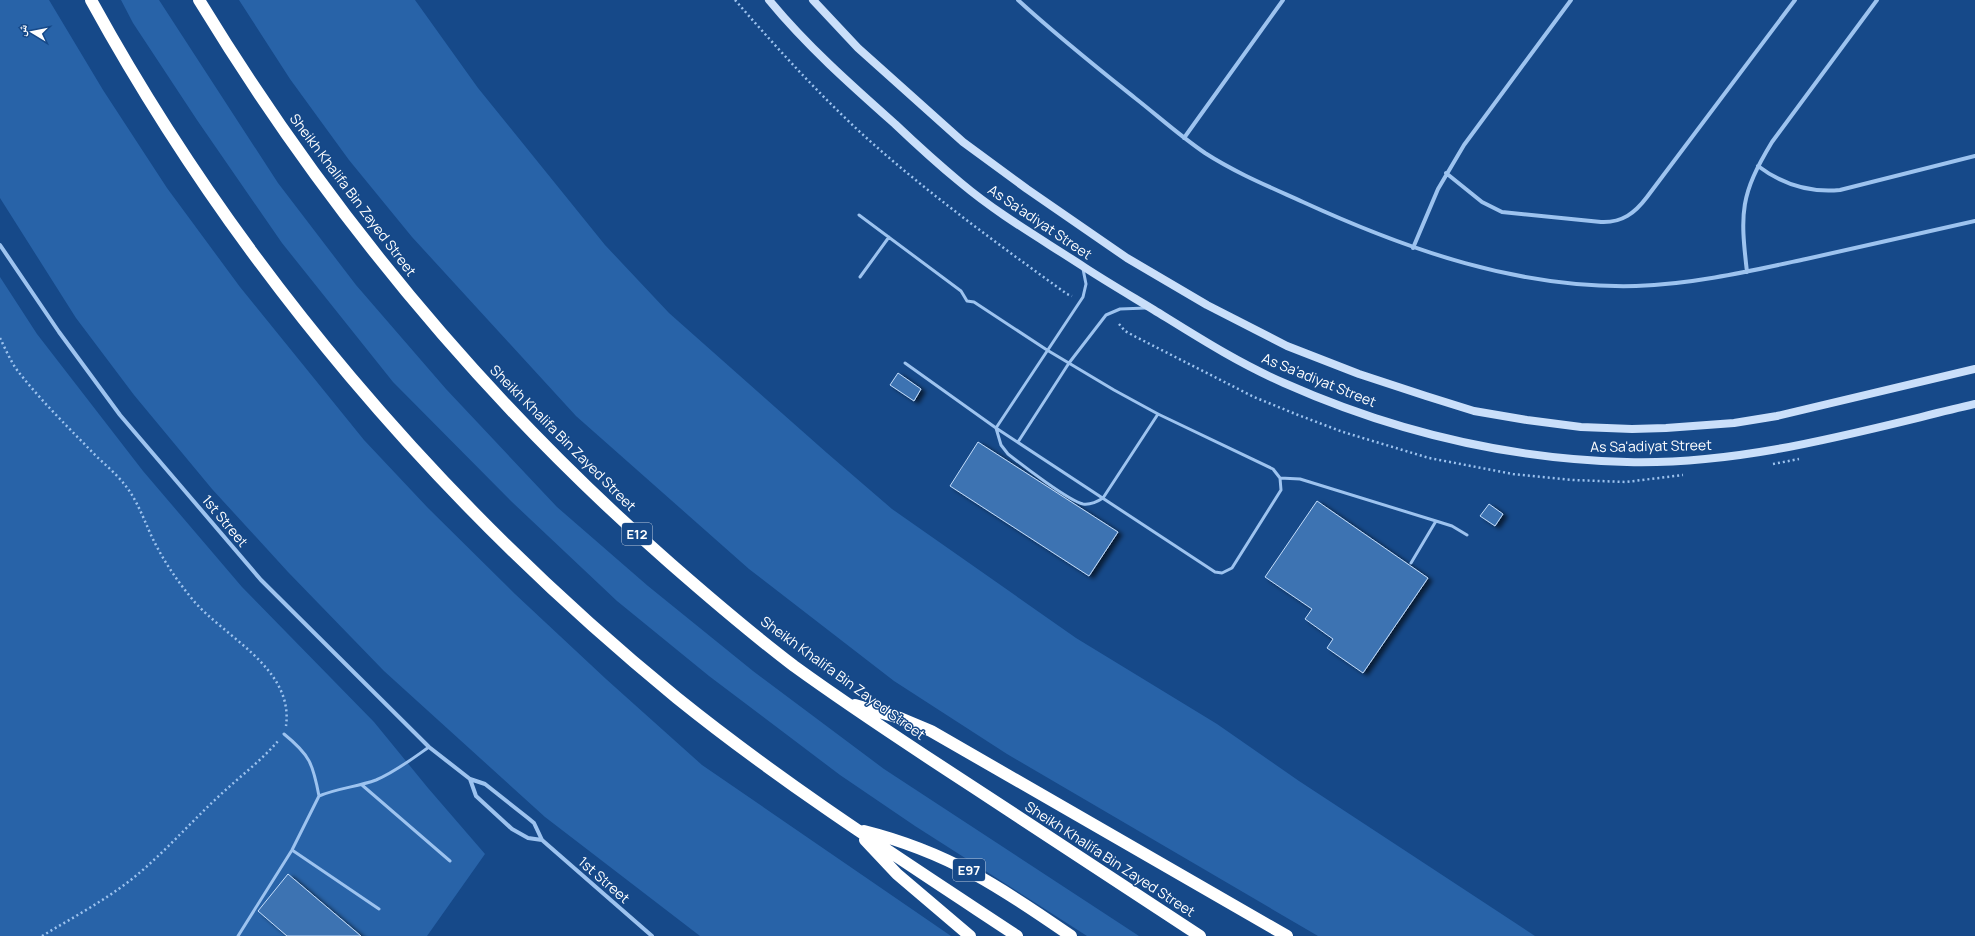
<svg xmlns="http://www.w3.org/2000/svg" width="1975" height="936" viewBox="0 0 1975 936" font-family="Manrope,'Noto Naskh Arabic',sans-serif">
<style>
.green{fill:#2863a8}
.building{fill:#3e73b2;stroke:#c3ddfb;filter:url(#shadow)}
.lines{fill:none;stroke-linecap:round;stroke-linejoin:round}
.path{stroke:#9dc3ef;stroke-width:2.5;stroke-dasharray:2 3;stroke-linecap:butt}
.lane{stroke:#9dc3ef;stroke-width:3}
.street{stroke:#9dc3ef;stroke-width:4}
.secondary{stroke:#cadffa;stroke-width:8}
.highway{stroke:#fff;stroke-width:12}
.labels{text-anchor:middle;stroke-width:3;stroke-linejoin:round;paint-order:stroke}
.shield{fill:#164989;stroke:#b9c8dc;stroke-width:1}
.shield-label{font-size:13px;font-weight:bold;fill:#fff}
.street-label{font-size:14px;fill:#fff;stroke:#164989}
</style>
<defs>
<filter id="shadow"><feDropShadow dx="4.5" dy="2.5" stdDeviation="2" flood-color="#0009"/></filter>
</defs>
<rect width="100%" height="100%" fill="#164989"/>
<path class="green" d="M 0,0 L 49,0 L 103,90 L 167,188 L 240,287 L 364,440 L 428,508 L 515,594 L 606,679 L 702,765 L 951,936 L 700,936 L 545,817 L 384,671 L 288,572 L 212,489 L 134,395 L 76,318 L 0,198 Z
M 121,0 L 159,0 L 278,183 L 356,285 L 446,389 L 557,507 L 648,586 L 753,671 L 884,769 L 1139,936 L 1087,936 L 915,826 L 840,775 L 709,676 L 617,601 L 512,502 L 393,382 L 282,243 L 197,120 L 133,23 Z
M 239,0 L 415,0 L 478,88 L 605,245 L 669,313 L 827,453 L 892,509 L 1076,638 L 1217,724 L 1299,781 L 1535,936 L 1318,936 L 1007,754 L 894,681 L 749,569 L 576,416 L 412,237 L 349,160 L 290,79 Z
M 0,277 L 37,334 L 143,471 L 242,587 L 374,722 L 428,788 L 485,854 L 427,936 L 0,936 Z"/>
<path class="building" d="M 898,373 L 921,389 L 914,401 L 890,385 Z
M 978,442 L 1118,532 L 1089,576 L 950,486 Z
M 1317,501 L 1428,578 L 1363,673 L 1327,648 L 1333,639 L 1305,619 L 1312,609 L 1265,577 Z
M 1489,504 L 1503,514 L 1495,526 L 1480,516 Z
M 288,874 L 361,936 L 287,936 L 258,911 Z"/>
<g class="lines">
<path class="path" d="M 735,0 C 783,55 832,109 887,156 C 944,205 1006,250 1067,294 L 1072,296
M 1119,324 L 1125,331 L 1136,337 L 1254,397 L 1298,415 L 1343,432 L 1429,458 L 1513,474 L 1573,480 L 1626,482 L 1683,475
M 0,338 C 6,350 12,365 21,375 C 44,404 71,430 97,457 C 107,466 117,475 125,485 C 140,504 146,527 157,547 C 167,566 179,583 193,600 C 224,637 294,668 286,726
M 1773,464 L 1799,459
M 42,936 C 72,918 104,901 132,879 C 163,854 189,824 218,797 C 238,778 261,761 278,741"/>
<path class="lane" d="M 859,215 L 961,291 L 967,301 L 974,302 L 1047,350 L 1114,390 L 1158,414 L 1273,469 L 1280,478 L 1281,490 L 1232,568 L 1222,573 L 1215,572 L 996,428 L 905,363
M 1083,269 L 1086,284 L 1083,297 L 996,428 L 1001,445 L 1008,454 C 1022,465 1069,501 1083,504 C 1091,505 1097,502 1103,498 L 1158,414
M 860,277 L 889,237
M 1018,442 L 1069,363 L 1106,315 L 1120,309 L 1146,308
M 1280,478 L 1300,479 L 1436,521 L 1452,526 L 1467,535
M 1411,563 L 1436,521
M 284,734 C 310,755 313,764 319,796
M 362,785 L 450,861
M 292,850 L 379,909
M 238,936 L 292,850 L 319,796 C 338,788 357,787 376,780 C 395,772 412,759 429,747"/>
<path class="street" d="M 1018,0 C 1056,35 1095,66 1135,98 C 1158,116 1180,136 1205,153 C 1236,173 1270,187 1303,202 C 1408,250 1519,289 1636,286 C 1694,284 1750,271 1806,259 C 1862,246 1919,234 1975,221
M 1184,138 L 1283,0
M 1758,166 C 1783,185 1809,193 1840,190 L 1975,156
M 1446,173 L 1482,202 L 1502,212 L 1601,222 C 1622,223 1635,213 1647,197 L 1795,0
M 0,245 L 59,332 L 120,415 L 261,580 L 429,747 L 470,779 L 485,784 L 528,818 L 534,823 L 542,840 L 652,936
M 1413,248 L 1438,189 L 1464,145 L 1571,0
M 1747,272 C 1740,212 1740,195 1772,142 L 1877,0
M 470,779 L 476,796 L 512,829 L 528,838 L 542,840"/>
<path class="secondary" d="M 769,0 C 806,45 851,85 895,124 C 916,144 938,164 961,183 C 999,215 1043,240 1084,267 C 1107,282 1131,296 1154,310 C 1196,336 1238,363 1284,383 C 1392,431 1509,459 1627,462 C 1746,465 1860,431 1975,404
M 813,0 L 858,48 L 963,142 L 1027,189 L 1127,258 L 1207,305 L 1287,346 L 1359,374 L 1426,396 L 1474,411 L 1527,420 L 1581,427 L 1632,429 L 1666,428 L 1734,423 L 1777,416 L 1975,369"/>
<path class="highway" d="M 91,0 C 238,268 441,505 677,698 C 785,785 902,860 1017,936
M 199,0 C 327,210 486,402 671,564 C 711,599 752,634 794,666 C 852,708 913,748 973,787 C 1048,837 1124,886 1200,936
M 855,705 L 900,718 L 931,731 L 1287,936
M 864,831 C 948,852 1002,888 1071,936
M 865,840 L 897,874 L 970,936"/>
</g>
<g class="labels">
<g class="shield">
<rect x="622" y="523" width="30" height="22" rx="3"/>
<rect x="953" y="859" width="32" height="22" rx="3"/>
</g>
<g class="shield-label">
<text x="637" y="539">E12</text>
<text x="969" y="875">E97</text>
</g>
<g class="street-label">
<text transform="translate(353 195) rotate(53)" y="5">Sheikh Khalifa Bin Zayed Street</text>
<text transform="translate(1040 222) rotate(34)" y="5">As Sa'adiyat Street</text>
<text transform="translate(1319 380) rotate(22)" y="5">As Sa'adiyat Street</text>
<text transform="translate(563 438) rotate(45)" y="5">Sheikh Khalifa Bin Zayed Street</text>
<text transform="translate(1651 446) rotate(-1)" y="5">As Sa'adiyat Street</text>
<text transform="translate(225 521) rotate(50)" y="5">1st Street</text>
<text transform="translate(843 678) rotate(36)" y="5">Sheikh Khalifa Bin Zayed Street</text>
<text transform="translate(1110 859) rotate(33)" y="5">Sheikh Khalifa Bin Zayed Street</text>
<text transform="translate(604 880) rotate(41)" y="5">1st Street</text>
</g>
</g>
<g transform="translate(32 32) rotate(280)" stroke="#164989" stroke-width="3" paint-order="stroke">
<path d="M0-3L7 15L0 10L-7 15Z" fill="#ffffff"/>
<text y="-6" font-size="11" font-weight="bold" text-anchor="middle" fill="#ffffff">ش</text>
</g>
</svg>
